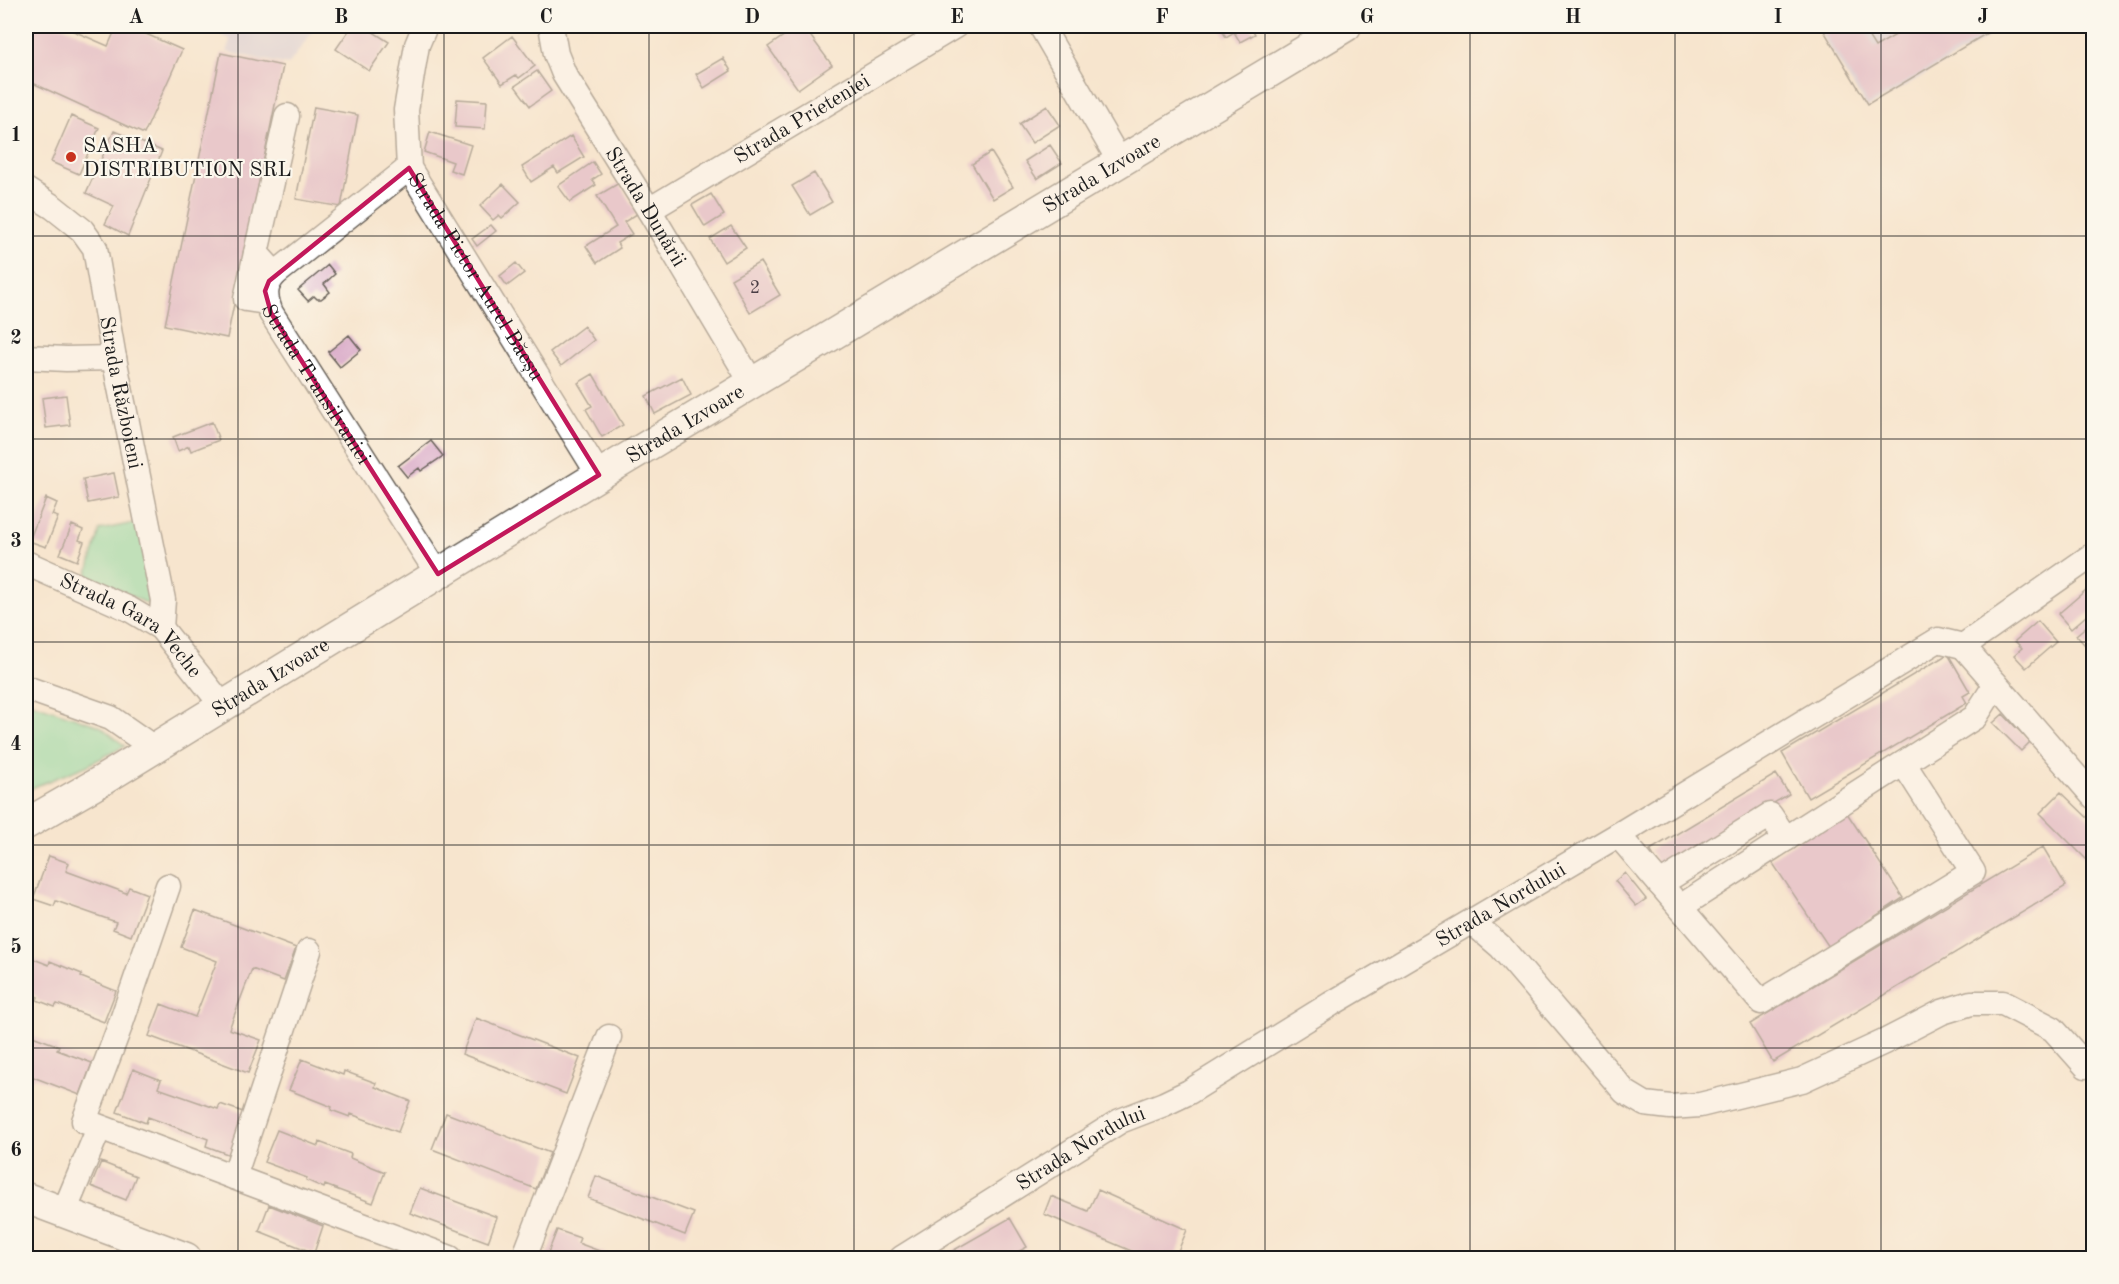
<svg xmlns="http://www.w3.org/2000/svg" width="2119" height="1284" viewBox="0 0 2119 1284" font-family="'Old Standard TT',serif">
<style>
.industrial{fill:#c6c0d9}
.green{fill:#7fd9a0;stroke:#4e7a5e;stroke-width:1.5}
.building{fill:#d7a4c6}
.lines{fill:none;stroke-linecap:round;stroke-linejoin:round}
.minor-casing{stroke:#69625a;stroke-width:27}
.major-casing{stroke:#69625a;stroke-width:33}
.minor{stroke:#fff;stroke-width:24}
.major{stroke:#fff;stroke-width:30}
.marked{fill:none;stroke:#c2185b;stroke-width:4.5;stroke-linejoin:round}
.grid{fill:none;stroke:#1c1c1c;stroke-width:1.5;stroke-opacity:0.55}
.poi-dot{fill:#c8321e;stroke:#fbf7ec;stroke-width:2}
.labels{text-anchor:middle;stroke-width:4.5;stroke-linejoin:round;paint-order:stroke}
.number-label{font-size:18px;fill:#4b3e46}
.street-label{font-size:21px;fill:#1c1c1c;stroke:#fbf7ec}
.poi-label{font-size:21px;fill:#1c1c1c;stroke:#fbf7ec;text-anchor:start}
.neatline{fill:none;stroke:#1c1c1c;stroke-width:2}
.grid-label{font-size:20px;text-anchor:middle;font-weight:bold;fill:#1c1c1c}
</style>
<rect width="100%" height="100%" fill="#fbf7ec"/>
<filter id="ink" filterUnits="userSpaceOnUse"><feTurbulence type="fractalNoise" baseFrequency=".0167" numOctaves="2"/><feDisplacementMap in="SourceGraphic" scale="12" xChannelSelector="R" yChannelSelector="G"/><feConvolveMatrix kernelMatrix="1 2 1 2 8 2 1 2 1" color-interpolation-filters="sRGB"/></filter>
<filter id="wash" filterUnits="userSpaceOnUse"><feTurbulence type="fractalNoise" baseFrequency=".008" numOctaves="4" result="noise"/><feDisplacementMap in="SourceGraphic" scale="24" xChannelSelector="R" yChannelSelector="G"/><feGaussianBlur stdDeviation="1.35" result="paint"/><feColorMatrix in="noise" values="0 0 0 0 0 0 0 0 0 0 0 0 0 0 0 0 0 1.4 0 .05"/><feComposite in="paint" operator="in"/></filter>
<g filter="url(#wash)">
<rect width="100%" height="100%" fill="#f7e5ce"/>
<path class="industrial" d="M 207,26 L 317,26 L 288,65 L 227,52 L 230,39 L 206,29 Z
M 1816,26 L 2008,26 L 1867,108 Z"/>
<path class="green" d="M 139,522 L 153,600 L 148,604 L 87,575 L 100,530 Z
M 26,701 L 100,726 L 125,746 L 86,766 L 34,787 L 26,793 Z"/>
<g id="blocks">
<path class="building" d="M 26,26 L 62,26 L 108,46 L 117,26 L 128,26 L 182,50 L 144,134 L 26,80 Z
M 352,26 L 364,26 L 389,42 L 369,71 L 336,49 Z
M 798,26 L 803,26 L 832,65 L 798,89 L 768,47 Z
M 1219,26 L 1250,26 L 1255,34 L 1240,42 L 1234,32 L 1226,37 Z
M 1821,26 L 1862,26 L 1875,47 L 1911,26 L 1999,26 L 1868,104 Z
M 512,36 L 535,66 L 519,78 L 516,75 L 502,84 L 483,58 Z
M 221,53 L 283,66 L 227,338 L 165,325 Z
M 723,58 L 731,71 L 704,88 L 696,74 Z
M 537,71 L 551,91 L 530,106 L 515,86 Z
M 457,99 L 487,101 L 485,129 L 455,127 Z
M 1047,106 L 1060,125 L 1032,143 L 1019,124 Z
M 314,107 L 358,115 L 341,207 L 296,199 Z
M 71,116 L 99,128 L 79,174 L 51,162 Z
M 114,131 L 162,151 L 128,236 L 105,224 L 114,206 L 86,193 Z
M 430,132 L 471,145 L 462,174 L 450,170 L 453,162 L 424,152 Z
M 571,136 L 584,157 L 558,173 L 554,167 L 531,182 L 522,167 Z
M 1050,145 L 1062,163 L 1037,179 L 1025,161 Z
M 991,152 L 1013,187 L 993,199 L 972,164 Z
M 593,162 L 601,174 L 592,180 L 596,185 L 570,202 L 558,186 Z
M 814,173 L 832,202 L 810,215 L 792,186 Z
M 619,183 L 637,214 L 624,222 L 632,234 L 617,243 L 620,248 L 597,263 L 586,246 L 616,227 L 597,196 Z
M 503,184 L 520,202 L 502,218 L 499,215 L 493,220 L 480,206 Z
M 711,194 L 724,215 L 705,227 L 692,205 Z
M 491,225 L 496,231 L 477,246 L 472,239 Z
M 731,226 L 746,248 L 724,262 L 710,239 Z
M 760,262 L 780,295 L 750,313 L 731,279 Z
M 516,263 L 524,273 L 507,286 L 500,276 Z
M 328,265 L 335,274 L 324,284 L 330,292 L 321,299 L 317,299 L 314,296 L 308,301 L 298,290 Z
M 584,326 L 594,340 L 561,366 L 550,352 Z
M 349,335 L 361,350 L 340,367 L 328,352 Z
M 593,374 L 623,425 L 602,437 L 586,409 L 592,406 L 578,383 Z
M 682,377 L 691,395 L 655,414 L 646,396 Z
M 66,395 L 70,425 L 46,428 L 42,398 Z
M 212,422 L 219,440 L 191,451 L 189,446 L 178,451 L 173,437 Z
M 431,441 L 443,456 L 421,471 L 419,468 L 407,477 L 398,466 Z
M 114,473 L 119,497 L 88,503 L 83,479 Z
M 46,498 L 57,503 L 52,515 L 58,517 L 46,547 L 29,541 Z
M 72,525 L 83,530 L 79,540 L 84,542 L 77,561 L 60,554 Z
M 2086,590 L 2094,598 L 2094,609 L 2071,629 L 2058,614 Z
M 2094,620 L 2094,655 L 2076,635 Z
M 2038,621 L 2056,642 L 2026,668 L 2014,655 L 2022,648 L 2015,641 Z
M 1948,654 L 1970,692 L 1963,696 L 1967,703 L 1808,798 L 1782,753 Z
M 2003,714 L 2030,742 L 2021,751 L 1993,723 Z
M 1776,774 L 1789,794 L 1662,870 L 1650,850 Z
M 2061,792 L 2094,824 L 2094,867 L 2040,813 Z
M 1845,810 L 1903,898 L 1829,947 L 1770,859 Z
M 2043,847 L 2066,886 L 1773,1062 L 1750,1024 Z
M 49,856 L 69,863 L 66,871 L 126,893 L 129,887 L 147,894 L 131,936 L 113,929 L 116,922 L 56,901 L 54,906 L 33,899 Z
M 1625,873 L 1646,899 L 1636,906 L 1615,881 Z
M 195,910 L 296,948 L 284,981 L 252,969 L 229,1029 L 261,1040 L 248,1073 L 149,1036 L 161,1004 L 195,1017 L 217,961 L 181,947 Z
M 26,956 L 49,965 L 50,961 L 82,974 L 81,977 L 116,991 L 104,1022 L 57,1004 L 55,1007 L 37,1000 L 38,997 L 26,992 Z
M 476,1018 L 580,1058 L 566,1094 L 462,1054 Z
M 27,1034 L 59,1046 L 57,1050 L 92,1063 L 80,1095 L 33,1077 L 32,1080 L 26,1077 Z
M 302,1059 L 343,1075 L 344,1071 L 376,1083 L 375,1087 L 410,1101 L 398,1132 L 351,1114 L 350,1117 L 331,1110 L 332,1107 L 289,1090 Z
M 133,1069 L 161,1080 L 158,1088 L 218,1109 L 220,1104 L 246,1113 L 230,1155 L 206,1146 L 208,1139 L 148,1117 L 146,1123 L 117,1112 Z
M 446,1113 L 550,1153 L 536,1189 L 432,1149 Z
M 277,1130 L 318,1146 L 319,1142 L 351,1154 L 350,1158 L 385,1172 L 373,1203 L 325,1185 L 324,1188 L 306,1180 L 307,1178 L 264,1162 Z
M 101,1162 L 136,1176 L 126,1200 L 91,1186 Z
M 596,1176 L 694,1213 L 685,1235 L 588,1198 Z
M 420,1188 L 497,1217 L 488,1242 L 410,1213 Z
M 1098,1190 L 1187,1230 L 1175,1258 L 1148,1258 L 1044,1214 L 1051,1196 L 1088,1211 Z
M 269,1205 L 323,1226 L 314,1253 L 259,1231 Z
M 1010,1218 L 1027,1247 L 1007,1258 L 940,1258 Z
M 557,1230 L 580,1238 L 578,1243 L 618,1258 L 546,1258 Z"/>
</g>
</g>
<g filter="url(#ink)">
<use href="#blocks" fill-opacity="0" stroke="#69625a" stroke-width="1.5"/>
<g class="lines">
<g class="minor-casing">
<g id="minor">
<path id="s1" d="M 425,26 L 417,45 L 406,110 L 409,168 L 599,475"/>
<path id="s2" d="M 551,26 L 556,54 L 564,74 L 649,210 L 752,383"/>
<path d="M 1041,26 L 1120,162"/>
<path id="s3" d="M 409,168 L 275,274 C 263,287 265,298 271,313 L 438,574"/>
<path id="s4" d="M 26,190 L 53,207 L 82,230 L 95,248 L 114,358 L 163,600 L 161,628"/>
<path id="s5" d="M 649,210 L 955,26"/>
<path d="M 256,253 L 246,299 L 266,302"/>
<path d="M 275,274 L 256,253 L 287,116"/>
<path d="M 26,357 L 66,359 L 114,358"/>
<path id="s6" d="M 26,563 L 129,609 L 161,628 L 222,705"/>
<path d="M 1996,684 L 2094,797"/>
<path d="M 26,688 L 111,718 L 154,748"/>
<path d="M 1618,835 L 1761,1002 L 1973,872 L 1904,764"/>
<path d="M 1660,884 L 1770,815 L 1786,839"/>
<path d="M 168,886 L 120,1026 L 84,1121 L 450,1258"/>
<path d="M 1680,907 L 1975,717 L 1996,684 L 1963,646"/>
<path d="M 1472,922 L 1501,947 L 1625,1092 L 1645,1104 L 1670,1107 L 1700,1105 L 1802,1080 L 1884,1042 L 1942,1012 L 1971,1003 L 2003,1003 L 2053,1029 L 2086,1066"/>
<path d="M 234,1177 L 309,951"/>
<path d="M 64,1212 L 99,1128"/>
<path d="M 524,1258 L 609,1037"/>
<path id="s7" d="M 902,1258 L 1120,1121 L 1164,1104 L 1189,1092 L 1331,1004 L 1618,835 L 1938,640 L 1963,646 L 2094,554"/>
</g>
</g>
<g class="major-casing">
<g id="major">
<path id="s8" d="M 26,824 L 101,781 L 599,475 L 1346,26"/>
<path d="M 26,1198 L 186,1258"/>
</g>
</g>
<use href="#minor" class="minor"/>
<use href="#major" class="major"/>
</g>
</g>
<path d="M0 0H2119V1284H0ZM 409,168 L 599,475 L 438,574 L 271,313 L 265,291 L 269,281 Z" fill="#f7e5ce" fill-opacity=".55" fill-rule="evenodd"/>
<path class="marked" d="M 409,168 L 599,475 L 438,574 L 271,313 L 265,291 L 269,281 Z"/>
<path class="grid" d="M 238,26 L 238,1258M 444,26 L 444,1258M 649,26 L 649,1258M 854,26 L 854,1258M 1060,26 L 1060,1258M 1265,26 L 1265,1258M 1470,26 L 1470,1258M 1675,26 L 1675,1258M 1881,26 L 1881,1258M 26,236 L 2094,236M 26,439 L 2094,439M 26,642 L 2094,642M 26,845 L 2094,845M 26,1048 L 2094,1048"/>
<circle class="poi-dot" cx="71" cy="157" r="6"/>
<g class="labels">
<g class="number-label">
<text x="755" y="293">2</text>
</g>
<g class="street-label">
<text dy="7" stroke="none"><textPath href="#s5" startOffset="178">Strada Prieteniei</textPath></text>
<text dy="7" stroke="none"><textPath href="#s8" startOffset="1257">Strada Izvoare</textPath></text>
<text dy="7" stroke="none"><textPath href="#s2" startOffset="206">Strada Dunării</textPath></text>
<text dy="7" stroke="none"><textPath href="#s1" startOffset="272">Strada Pictor Aurel Băeșu</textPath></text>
<text dy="7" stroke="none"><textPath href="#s3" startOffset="297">Strada Transilvaniei</textPath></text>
<text dy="7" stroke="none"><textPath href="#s4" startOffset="238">Strada Războieni</textPath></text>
<text dy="7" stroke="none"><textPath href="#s8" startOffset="771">Strada Izvoare</textPath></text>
<text dy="7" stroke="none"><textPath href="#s6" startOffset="124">Strada Gara Veche</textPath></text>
<text dy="7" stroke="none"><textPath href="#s8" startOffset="285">Strada Izvoare</textPath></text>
<text dy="7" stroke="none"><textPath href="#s7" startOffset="696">Strada Nordului</textPath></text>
<text dy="7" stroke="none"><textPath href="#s7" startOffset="210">Strada Nordului</textPath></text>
</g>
<g class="poi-label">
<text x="83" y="152">SASHA<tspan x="83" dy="24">DISTRIBUTION SRL</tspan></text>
</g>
</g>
<rect width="2119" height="1284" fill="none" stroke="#fbf7ec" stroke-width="66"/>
<rect x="33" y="33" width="2053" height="1218" class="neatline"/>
<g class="grid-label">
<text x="136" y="23">A</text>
<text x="341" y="23">B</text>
<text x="546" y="23">C</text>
<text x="752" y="23">D</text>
<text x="957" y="23">E</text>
<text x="1162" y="23">F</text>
<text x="1367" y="23">G</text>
<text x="1573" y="23">H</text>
<text x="1778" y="23">I</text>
<text x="1983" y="23">J</text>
<text x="16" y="141">1</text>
<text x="16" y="344">2</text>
<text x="16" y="547">3</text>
<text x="16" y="750">4</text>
<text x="16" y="953">5</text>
<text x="16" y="1156">6</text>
</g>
</svg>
